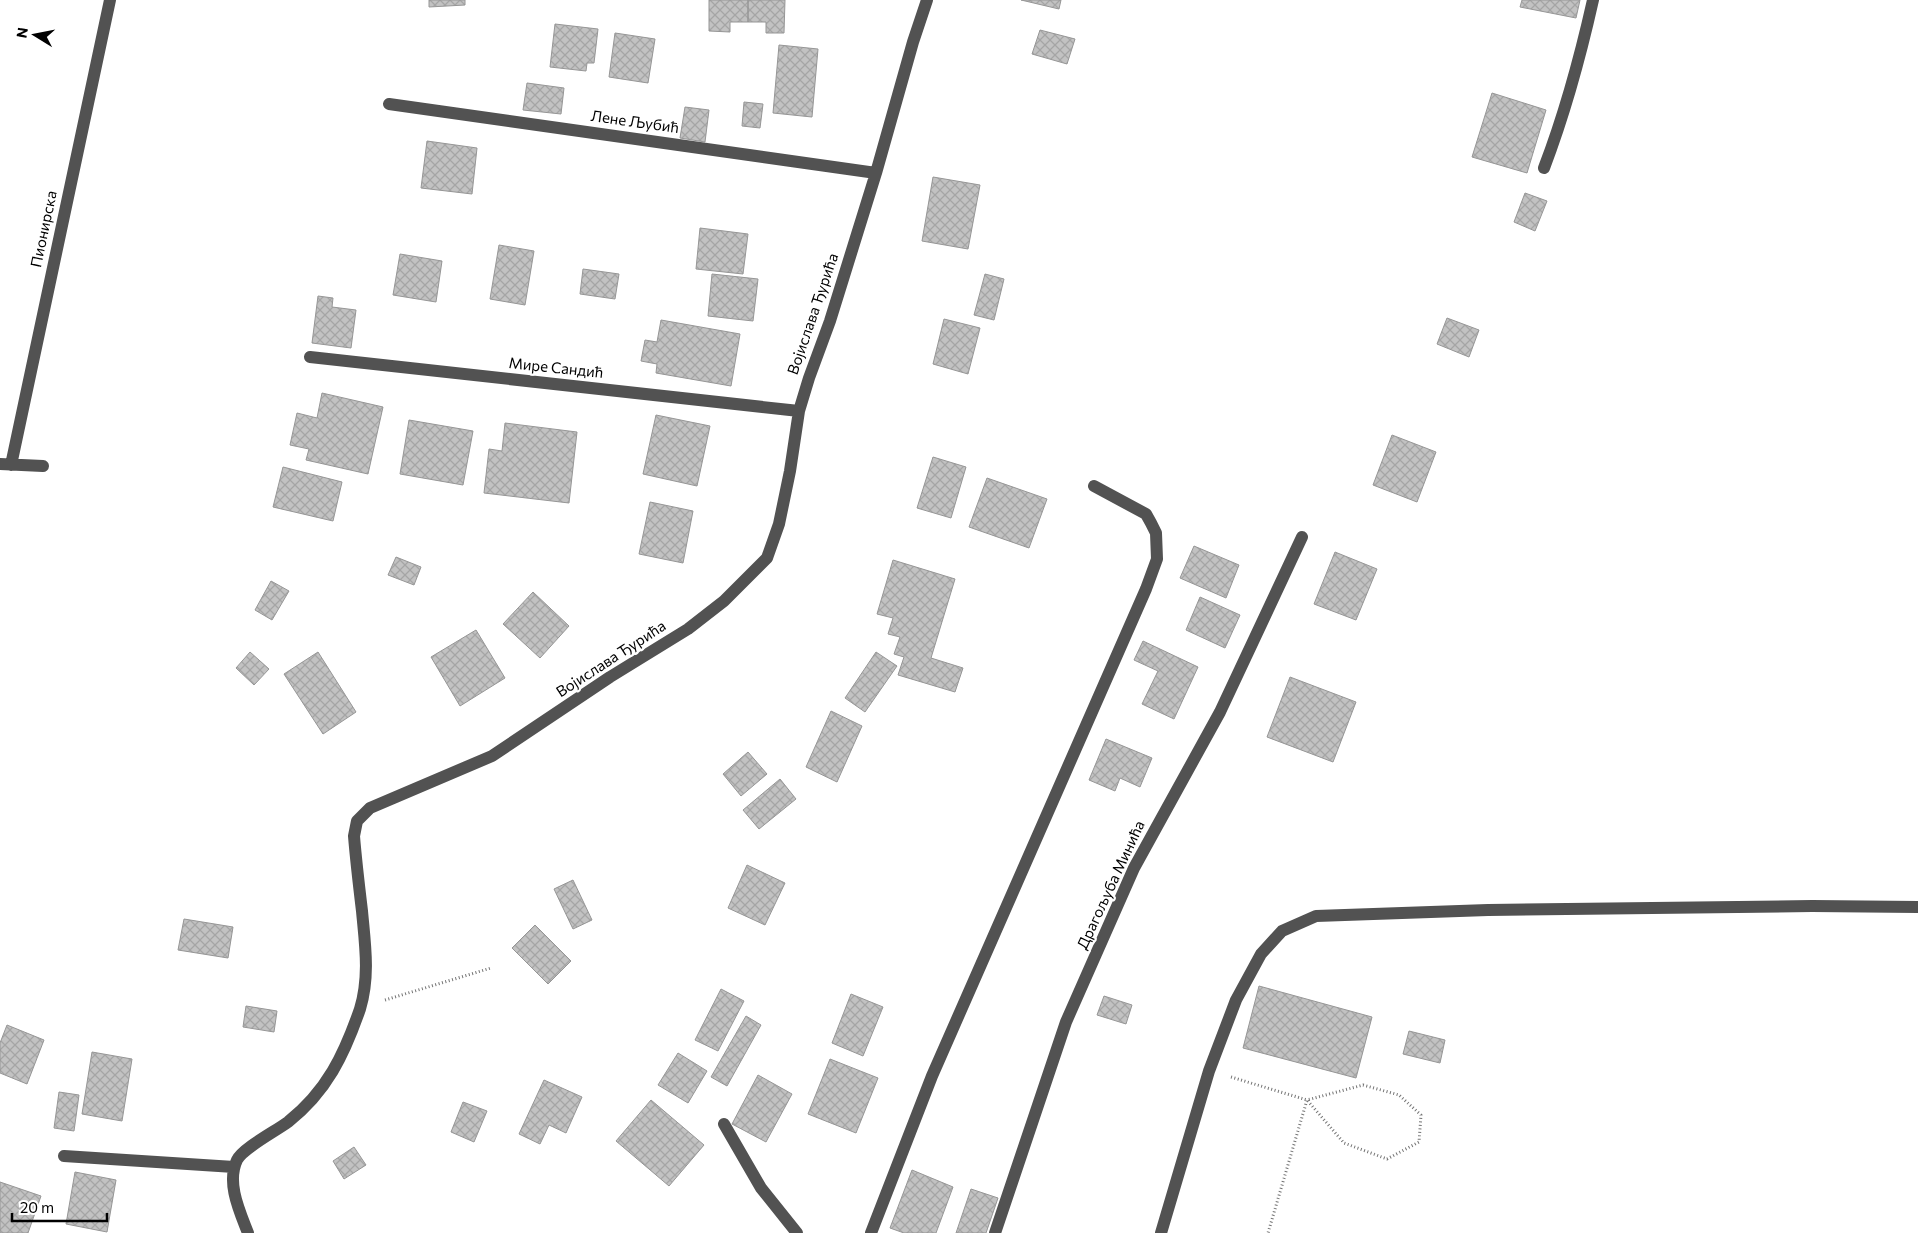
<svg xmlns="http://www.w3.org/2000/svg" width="1918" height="1233" viewBox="0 0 1918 1233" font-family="Commissioner,sans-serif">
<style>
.building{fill:url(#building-cross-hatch);stroke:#969696}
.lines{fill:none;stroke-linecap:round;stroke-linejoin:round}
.path{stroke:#747474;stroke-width:3;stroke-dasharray:1 2.5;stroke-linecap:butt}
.minor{stroke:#525252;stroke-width:12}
.labels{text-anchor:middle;stroke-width:4.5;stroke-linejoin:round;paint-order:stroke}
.street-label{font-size:15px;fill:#000;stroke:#fff}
</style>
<defs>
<pattern id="building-cross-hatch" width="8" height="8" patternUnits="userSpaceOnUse" patternTransform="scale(1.25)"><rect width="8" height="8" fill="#c2c2c2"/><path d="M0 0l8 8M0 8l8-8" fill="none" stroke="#a5a5a5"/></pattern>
</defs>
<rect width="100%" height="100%" fill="#fff"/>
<path class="building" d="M 429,0 L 465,0 L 465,5 L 429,7 Z
M 709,0 L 748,0 L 748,22 L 730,22 L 730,32 L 709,31 Z
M 748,0 L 785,0 L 784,33 L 766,33 L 766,22 L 748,22 Z
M 1021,0 L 1061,0 L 1059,9 Z
M 1522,0 L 1580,0 L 1576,18 L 1520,7 Z
M 555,24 L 598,29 L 594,63 L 587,63 L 586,71 L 550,67 Z
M 1040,30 L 1075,39 L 1067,64 L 1032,54 Z
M 615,33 L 655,39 L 648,83 L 609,77 Z
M 779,45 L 818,49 L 812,117 L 773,113 Z
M 527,83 L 564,88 L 561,114 L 523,110 Z
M 1492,93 L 1546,110 L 1527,173 L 1472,157 Z
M 744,102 L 763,104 L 760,128 L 742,126 Z
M 685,107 L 709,110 L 705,142 L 680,138 Z
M 427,141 L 477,148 L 472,194 L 421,188 Z
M 933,177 L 980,185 L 968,249 L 922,241 Z
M 1525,193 L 1547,201 L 1535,231 L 1514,222 Z
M 700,228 L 748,234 L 743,274 L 696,269 Z
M 499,245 L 534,251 L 525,305 L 490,299 Z
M 400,254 L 442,261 L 436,302 L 393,295 Z
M 583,269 L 619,274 L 615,299 L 580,294 Z
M 712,274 L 758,279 L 753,321 L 708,316 Z
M 985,274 L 1004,279 L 994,320 L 974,315 Z
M 318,296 L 333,298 L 332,307 L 356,310 L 351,348 L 312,343 Z
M 1447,318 L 1479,330 L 1469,357 L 1437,344 Z
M 944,319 L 980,328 L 968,374 L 933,364 Z
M 661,320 L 740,334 L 731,386 L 656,373 L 657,364 L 641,361 L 645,340 L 657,342 Z
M 322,393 L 383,407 L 368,474 L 306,460 L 309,449 L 290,445 L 297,413 L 317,418 Z
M 656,415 L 710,426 L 697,486 L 643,474 Z
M 409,420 L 473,431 L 463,485 L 400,474 Z
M 505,423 L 577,432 L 569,503 L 484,493 L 489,449 L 502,451 Z
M 1392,435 L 1436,452 L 1417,502 L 1373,485 Z
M 933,457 L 966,467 L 951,518 L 917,508 Z
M 283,467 L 342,482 L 333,521 L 273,507 Z
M 987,478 L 1047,499 L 1029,548 L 969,527 Z
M 650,502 L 693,511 L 683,563 L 639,554 Z
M 1194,546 L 1239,565 L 1226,598 L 1180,578 Z
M 1335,552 L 1377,569 L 1356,620 L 1314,604 Z
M 396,557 L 421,567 L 414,585 L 388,575 Z
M 893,560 L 955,579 L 931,658 L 963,668 L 955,692 L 898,675 L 904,657 L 894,654 L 900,637 L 888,634 L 893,618 L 877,614 Z
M 271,581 L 289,591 L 272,620 L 255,610 Z
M 533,592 L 569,626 L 540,658 L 503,624 Z
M 1200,597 L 1240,615 L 1225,648 L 1186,630 Z
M 476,630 L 505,678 L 460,706 L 431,657 Z
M 1143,641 L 1198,667 L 1174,719 L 1142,704 L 1158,671 L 1134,660 Z
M 250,652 L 269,669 L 254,685 L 236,668 Z
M 318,652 L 356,712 L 323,734 L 284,674 Z
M 876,652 L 897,666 L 865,712 L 845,698 Z
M 1290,677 L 1356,702 L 1333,762 L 1267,737 Z
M 831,711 L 862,726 L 837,782 L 806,767 Z
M 1106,739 L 1152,758 L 1140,787 L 1120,778 L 1115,791 L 1089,780 Z
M 748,752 L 767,774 L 741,796 L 723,774 Z
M 780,779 L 796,799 L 759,829 L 743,810 Z
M 747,865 L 785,883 L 765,925 L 728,908 Z
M 573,880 L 592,920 L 573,929 L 554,889 Z
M 184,919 L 233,927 L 228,958 L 178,950 Z
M 535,925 L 571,961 L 548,984 L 512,948 Z
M 1259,986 L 1372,1017 L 1356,1078 L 1243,1048 Z
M 721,989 L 744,1001 L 718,1051 L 695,1040 Z
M 851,994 L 883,1007 L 863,1056 L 832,1043 Z
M 1104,996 L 1132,1005 L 1126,1024 L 1097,1015 Z
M 246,1006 L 277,1011 L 274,1032 L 243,1027 Z
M 746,1016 L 761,1025 L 727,1086 L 711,1077 Z
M 7,1025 L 44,1040 L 27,1084 L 0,1073 L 0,1043 Z
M 1409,1031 L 1445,1040 L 1440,1063 L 1403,1054 Z
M 92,1052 L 132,1059 L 122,1121 L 82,1114 Z
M 678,1053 L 707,1071 L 688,1103 L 658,1085 Z
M 830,1059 L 878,1078 L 856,1133 L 808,1114 Z
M 758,1075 L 792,1094 L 766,1142 L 732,1124 Z
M 544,1080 L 582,1097 L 566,1133 L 549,1125 L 540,1144 L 519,1134 Z
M 59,1092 L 79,1095 L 74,1131 L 54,1128 Z
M 651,1100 L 704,1145 L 669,1186 L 616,1141 Z
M 463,1102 L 487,1111 L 474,1142 L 451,1132 Z
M 354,1147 L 366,1165 L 344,1179 L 333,1161 Z
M 912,1170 L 953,1187 L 936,1233 L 904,1233 L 890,1228 Z
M 75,1172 L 116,1180 L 107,1232 L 66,1224 Z
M 0,1182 L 41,1196 L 28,1233 L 0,1233 Z
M 971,1189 L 998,1198 L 986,1233 L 956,1233 Z"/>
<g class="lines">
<path class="path" d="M 385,1000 L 491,968
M 1231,1077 L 1307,1100 L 1344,1143 L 1387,1159 L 1419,1142 L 1421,1115 L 1399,1095 L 1363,1085 L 1307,1100 L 1268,1233"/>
<path class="minor" d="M 389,104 L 876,173
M 1544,168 C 1565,113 1580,58 1593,0
M 310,357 L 799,411
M 0,464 L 43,466
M 11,465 L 110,0
M 724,1124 L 761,1188 L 797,1233
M 64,1156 L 234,1167
M 248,1233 C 240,1212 226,1183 237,1160 C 243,1148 276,1131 288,1122 C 327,1091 344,1055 360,1009 C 370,976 365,944 362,911 C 359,886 356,861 354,836 L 357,821 L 370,808 L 492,756 L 610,677 L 688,629 L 724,601 L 767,558 L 779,524 L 790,471 L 799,411 L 809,378 L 830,321 L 876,173 L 913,42 L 927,0
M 871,1233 L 932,1076 L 1146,589 L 1157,559 L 1156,533 L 1151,523 L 1146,514 L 1094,486
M 995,1233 L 1066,1022 L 1134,868 L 1220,712 L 1302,537
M 1161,1233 L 1209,1071 L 1236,1000 L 1261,954 L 1282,931 L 1316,916 L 1488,910 L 1812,906 L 1918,907"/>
</g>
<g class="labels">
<g class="street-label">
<text transform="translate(635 122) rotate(8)" y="5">Лене Љубић</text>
<text transform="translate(44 229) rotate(-78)" y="5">Пионирска</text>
<text transform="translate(813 314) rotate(-71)" y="5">Војислава Ђурића</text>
<text transform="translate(556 368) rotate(6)" y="5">Мире Сандић</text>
<text transform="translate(611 659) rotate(-33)" y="5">Војислава Ђурића</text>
<text transform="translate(1111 885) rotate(-65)" y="5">Драгољуба Минића</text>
</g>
</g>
<g transform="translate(35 35) rotate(280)" stroke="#ffffff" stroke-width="4" paint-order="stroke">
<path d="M0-4L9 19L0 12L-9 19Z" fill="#000000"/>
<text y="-8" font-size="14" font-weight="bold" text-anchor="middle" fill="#000000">N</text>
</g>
<path d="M12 1213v8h95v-8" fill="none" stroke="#000000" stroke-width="2.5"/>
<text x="20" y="1213" font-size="15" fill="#000000" stroke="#ffffff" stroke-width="4" paint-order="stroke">20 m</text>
</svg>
